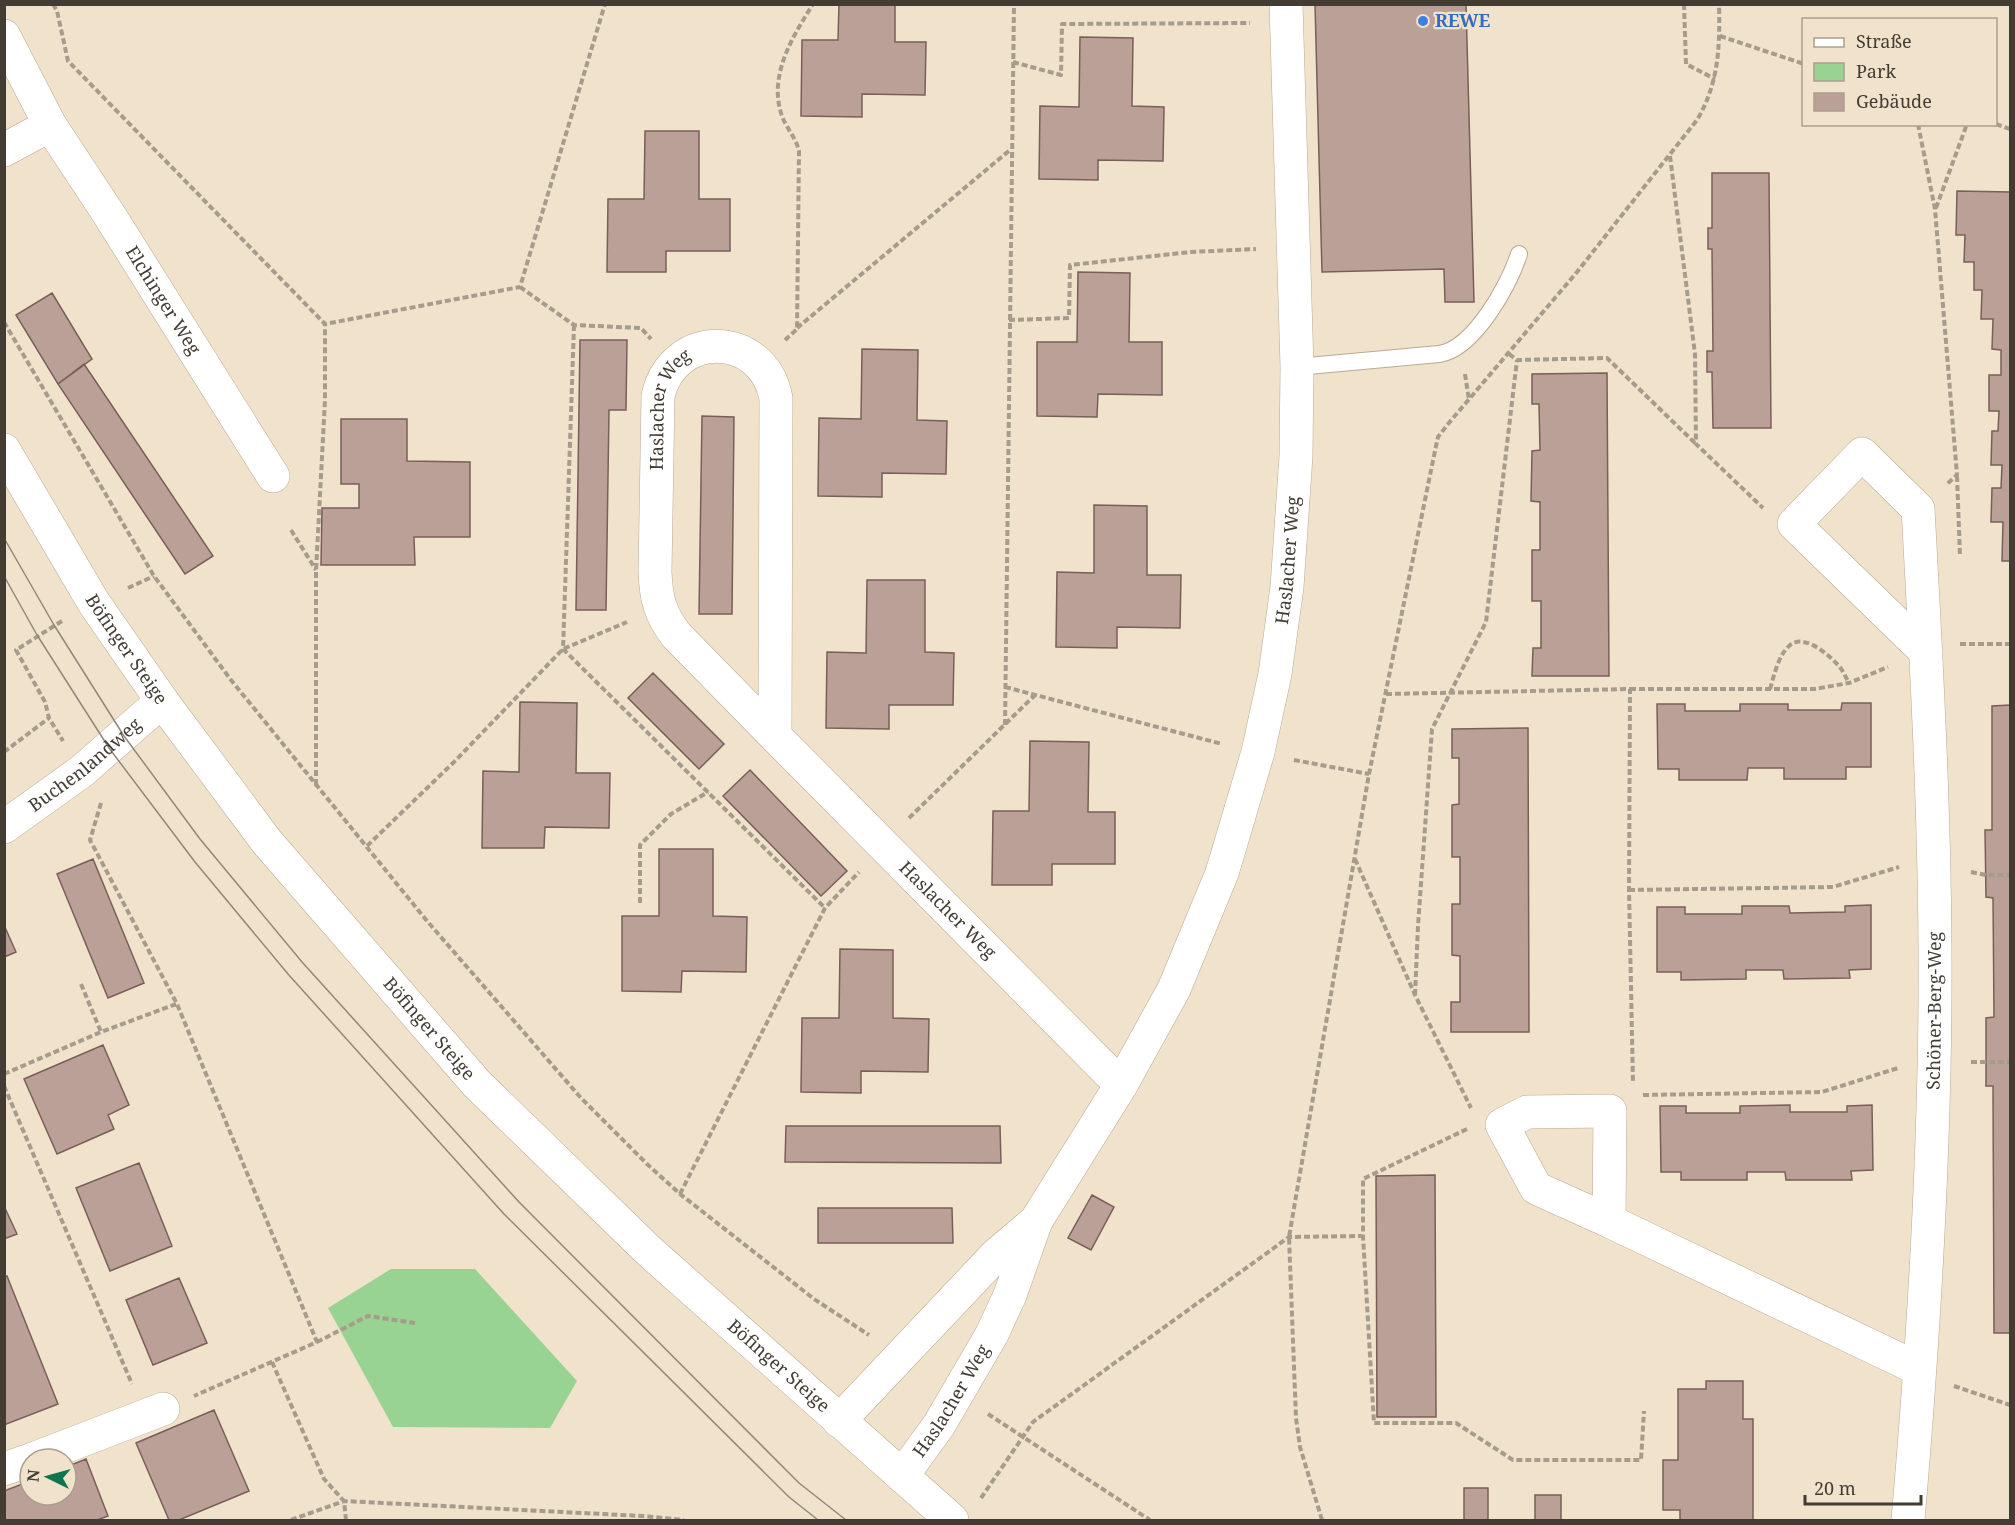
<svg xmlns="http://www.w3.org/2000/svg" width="2015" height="1525" viewBox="0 0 2015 1525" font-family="'Noto Serif',serif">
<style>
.green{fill:#98d392}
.building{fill:#bba098;stroke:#785f58;stroke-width:1.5}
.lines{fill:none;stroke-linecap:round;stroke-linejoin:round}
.lane-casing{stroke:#b8aa94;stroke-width:18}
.street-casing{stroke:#b8aa94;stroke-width:34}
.path{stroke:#a69c8b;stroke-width:4;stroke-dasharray:6 3;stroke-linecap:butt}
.lane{stroke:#fff;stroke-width:16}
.street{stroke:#fff;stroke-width:33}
.tram{stroke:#928879;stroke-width:1.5}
.shop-dot{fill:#3f7fe0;stroke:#f0e2cb;stroke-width:2}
.labels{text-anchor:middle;stroke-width:4.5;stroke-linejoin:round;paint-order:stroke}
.shop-label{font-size:18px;font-weight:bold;fill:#366cbe;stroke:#f0e2cb;text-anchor:start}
.street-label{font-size:18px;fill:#423c33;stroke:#f0e2cb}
</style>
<rect width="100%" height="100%" fill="#f0e2cb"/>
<path class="green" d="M 391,1269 L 475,1269 L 577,1381 L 550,1428 L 393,1427 L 328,1308 Z"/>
<path class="building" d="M 839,4 L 895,4 L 895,42 L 926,42 L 925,95 L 862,94 L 862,117 L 801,116 L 802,40 L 838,40 Z
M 1315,4 L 1466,4 L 1474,302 L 1445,302 L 1444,269 L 1322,272 Z
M 1080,37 L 1133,38 L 1132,106 L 1164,107 L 1163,161 L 1098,160 L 1098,180 L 1039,179 L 1040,106 L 1079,107 Z
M 645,131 L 699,131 L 699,199 L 730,199 L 730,251 L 666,251 L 666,272 L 607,272 L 608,199 L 644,199 Z
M 1712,173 L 1769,173 L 1771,428 L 1713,428 L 1712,372 L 1707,372 L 1707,351 L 1713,351 L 1712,249 L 1708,249 L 1708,228 L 1712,228 Z
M 1957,191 L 2010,192 L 2010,561 L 2002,561 L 2003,522 L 1991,522 L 1992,488 L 2001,488 L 2002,465 L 1991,465 L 1992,431 L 1998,431 L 1999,411 L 1989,411 L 1989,375 L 2001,375 L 2001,350 L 1992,349 L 1993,319 L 1981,319 L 1982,290 L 1974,290 L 1974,262 L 1964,262 L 1965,235 L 1956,235 Z
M 1078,272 L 1130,273 L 1129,342 L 1162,342 L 1162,395 L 1098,394 L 1097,417 L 1037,416 L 1037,342 L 1077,342 Z
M 52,293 L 92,359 L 58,384 L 16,315 Z
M 580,340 L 627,340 L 626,410 L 609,410 L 606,610 L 576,610 Z
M 862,349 L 918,350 L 917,420 L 947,421 L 946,474 L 882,473 L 882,497 L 818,496 L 819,418 L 861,419 Z
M 84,364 L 213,556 L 185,574 L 58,384 Z
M 1607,373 L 1609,676 L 1532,676 L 1533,648 L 1541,648 L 1541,601 L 1532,601 L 1532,550 L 1540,550 L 1540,502 L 1531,501 L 1532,451 L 1540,450 L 1539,404 L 1532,404 L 1532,374 Z
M 702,416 L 734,417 L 732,614 L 699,614 Z
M 341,419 L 407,419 L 407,461 L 470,462 L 470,537 L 414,537 L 415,565 L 321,565 L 322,508 L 359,508 L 359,484 L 341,484 Z
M 1094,505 L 1147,506 L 1147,575 L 1181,575 L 1180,628 L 1117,627 L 1117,648 L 1056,647 L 1057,572 L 1094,573 Z
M 867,580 L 925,580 L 925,652 L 954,653 L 953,705 L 889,705 L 889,729 L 826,728 L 827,652 L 866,653 Z
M 653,673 L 724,744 L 699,769 L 628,698 Z
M 520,702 L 577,703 L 576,773 L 610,773 L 609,828 L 545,827 L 544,848 L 482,848 L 483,771 L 519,772 Z
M 1842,703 L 1871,703 L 1871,767 L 1846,767 L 1846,779 L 1784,779 L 1784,768 L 1748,768 L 1747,780 L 1679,780 L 1679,769 L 1658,769 L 1657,704 L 1685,704 L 1685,711 L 1740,711 L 1740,704 L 1788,704 L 1788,710 L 1841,710 Z
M 2010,705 L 2010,1333 L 1994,1333 L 1993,1086 L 1986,1086 L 1986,1018 L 1994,1017 L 1993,898 L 1986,897 L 1985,830 L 1992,830 L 1992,706 Z
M 1528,728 L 1529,1032 L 1451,1032 L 1451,1002 L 1460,1002 L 1460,956 L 1452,955 L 1452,904 L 1460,904 L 1460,857 L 1452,857 L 1452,805 L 1459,804 L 1459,758 L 1452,758 L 1452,729 Z
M 1030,741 L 1089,742 L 1088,812 L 1115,812 L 1115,864 L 1052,864 L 1052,885 L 992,885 L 993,811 L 1029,811 Z
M 750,770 L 847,871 L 821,896 L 723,796 Z
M 659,849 L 713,849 L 713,916 L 747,917 L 746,972 L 682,971 L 681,992 L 622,991 L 622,916 L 659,916 Z
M 93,859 L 144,983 L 108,998 L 57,874 Z
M 1871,905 L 1871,969 L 1849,970 L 1850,978 L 1784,979 L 1783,970 L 1746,970 L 1746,979 L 1681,980 L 1681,972 L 1657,972 L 1657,907 L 1685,907 L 1685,914 L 1742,914 L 1742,906 L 1789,906 L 1790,913 L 1845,912 L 1845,906 Z
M 4,925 L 16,952 L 4,957 Z
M 840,949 L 893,950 L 893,1018 L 929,1019 L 928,1072 L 861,1071 L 861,1093 L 801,1092 L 802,1018 L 839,1018 Z
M 103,1045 L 129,1105 L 108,1115 L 114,1129 L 57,1154 L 24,1079 Z
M 1790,1105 L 1790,1112 L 1847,1112 L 1847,1106 L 1872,1105 L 1873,1170 L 1851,1171 L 1852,1180 L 1786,1180 L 1785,1172 L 1747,1172 L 1747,1180 L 1681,1180 L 1681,1172 L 1661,1172 L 1660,1106 L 1686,1106 L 1686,1113 L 1740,1113 L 1740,1106 Z
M 786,1126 L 1000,1126 L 1001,1163 L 785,1162 Z
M 139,1163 L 172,1246 L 110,1271 L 76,1188 Z
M 1435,1175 L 1436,1417 L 1377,1417 L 1376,1176 Z
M 1092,1195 L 1114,1207 L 1091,1250 L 1068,1238 Z
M 4,1206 L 17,1234 L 4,1239 Z
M 818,1208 L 952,1208 L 953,1243 L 818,1243 Z
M 7,1276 L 58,1404 L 4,1425 L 4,1277 Z
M 179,1278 L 207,1343 L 153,1365 L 126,1300 Z
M 1706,1381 L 1743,1381 L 1743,1419 L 1753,1419 L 1753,1520 L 1680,1520 L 1680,1510 L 1663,1510 L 1663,1460 L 1678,1460 L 1678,1389 L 1706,1389 Z
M 214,1410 L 249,1491 L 179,1520 L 169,1520 L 136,1443 Z
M 86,1459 L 108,1516 L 97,1520 L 4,1520 L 4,1491 L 30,1481 L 30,1495 L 66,1495 L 66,1467 Z
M 1464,1488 L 1488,1488 L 1488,1520 L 1464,1520 Z
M 1535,1495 L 1561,1495 L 1561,1520 L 1535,1520 Z"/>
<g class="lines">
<g class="lane-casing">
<path id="lane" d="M 1297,367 L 1439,354 C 1474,349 1509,285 1519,254"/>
</g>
<g class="street-casing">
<g id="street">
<path d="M 4,36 L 50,125"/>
<path id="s1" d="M 4,150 L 50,125 L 110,216 L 273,476"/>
<path id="s2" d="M 4,450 L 94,603 L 162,701 L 267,842 L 477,1084 L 649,1251 L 952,1520"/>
<path id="s3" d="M 775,736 L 677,636 C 660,615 656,598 655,572 L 658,396 C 673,329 763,330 776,398 L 775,736 L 1121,1085"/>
<path id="s4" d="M 4,827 L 82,771 L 162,701"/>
<path d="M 1609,1221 L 1536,1188 L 1502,1125 L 1527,1112 L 1610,1111 L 1609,1221 L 1919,1369"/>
<path d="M 839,1421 L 996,1255 L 1036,1221"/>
<path d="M 33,1459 L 163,1409"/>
<path d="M 4,1469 L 30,1460"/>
<path id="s5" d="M 902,1476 L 939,1425 L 992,1334 L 1010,1295 L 1036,1221 L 1121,1085 L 1174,989 L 1222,873 L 1258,752 L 1275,674 L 1287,587 L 1296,456 L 1297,367 L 1286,4"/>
<path id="s6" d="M 1908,1520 C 1923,1347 1934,1172 1935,997 C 1936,834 1927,672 1918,509 L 1862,454 L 1794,524 L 1926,652"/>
</g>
</g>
<path class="path" d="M 53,4 L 57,11 L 68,61 L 325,324 L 520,287 L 605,4
M 1684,4 L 1686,64 L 1715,79
M 1720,36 L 1804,64
M 1013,62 L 1061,75 L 1062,24 L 1250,23
M 1918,124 L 1935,209 L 1957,475 L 1946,485
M 1996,124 L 2010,129
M 1670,156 L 1695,354 L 1696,444 L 1763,508
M 1936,208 L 1967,124
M 520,287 L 574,325 L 641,328 L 651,339
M 1009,320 L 1069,318 L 1070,265 L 1191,252 L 1256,249
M 4,322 L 154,576 L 231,680 L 427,921 L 581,1098 L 647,1164 L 680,1194 L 786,1277 L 814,1299 L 869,1335
M 574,325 L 563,649 L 825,908
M 797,328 L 1010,150
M 785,340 L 797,329 L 799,151 C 796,137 785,127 781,113 C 769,74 793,36 813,4
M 1509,354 L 1517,360 L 1607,358 L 1695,443
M 1465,374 L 1469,400
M 1957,476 L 1960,556
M 291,530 L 316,570
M 128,588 L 154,576
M 62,621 L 16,650 L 45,702 L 49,718 L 63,741
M 1960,644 L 2010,644
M 1005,687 L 1222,744
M 1630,689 L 1814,689 L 1849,683 L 1888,667
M 1770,689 C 1774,676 1778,656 1789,646 C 1802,633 1826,652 1836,663 C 1842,668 1845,676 1849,683
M 1386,694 L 1630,689 L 1629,890 L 1633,1084
M 1005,725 L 1014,4
M 4,752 L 49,718
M 1294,760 L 1369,774
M 316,785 L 316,571 L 325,400 L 325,324
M 101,803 L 90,840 L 177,1004 L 317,1342 L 194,1396
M 909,818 L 1035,695
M 367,846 L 454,762 L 563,649 L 627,622
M 1355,859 L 1415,995 L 1471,1108
M 1971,872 L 1986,875 L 2010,875
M 1629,890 L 1833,887 L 1899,867
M 640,903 L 640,845 L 671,814 L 708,792
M 81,984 L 101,1032
M 1415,995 L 1418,926 L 1432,729 L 1486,622 L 1517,360
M 1971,1062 L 2010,1062
M 4,1074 L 101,1032 L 176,1004
M 4,1086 L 132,1384
M 1643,1095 L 1822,1092 L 1898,1068
M 1467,1129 L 1363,1179 L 1363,1236 L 1374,1423 L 1456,1423 L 1513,1460 L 1641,1460 L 1644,1411
M 680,1194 L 825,908 L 859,872
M 317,1342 L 368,1316 L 415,1323
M 272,1362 L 324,1479 L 344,1501 L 346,1520
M 1954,1386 L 2010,1405
M 988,1414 L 1150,1520
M 981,1498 L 1033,1422 L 1289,1237 L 1362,1236
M 291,1520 L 344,1501 L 642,1516 L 684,1520
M 1322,1520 L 1300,1447 L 1296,1418 L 1289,1237 L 1369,774 L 1436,446 L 1438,437 L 1448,424 L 1577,272 L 1697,120 C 1719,83 1720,46 1719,4"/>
<use href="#lane" class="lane"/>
<use href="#street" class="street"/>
<path class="tram" d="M 4,538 L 54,625 L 124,736 L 200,839 L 302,962 L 519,1202 L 799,1483 L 846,1520
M 4,576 L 37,635 L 109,748 L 195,862 L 288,974 L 504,1214 L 789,1497 L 818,1520"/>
</g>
<circle class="shop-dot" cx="1423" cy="21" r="6"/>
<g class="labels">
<g class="shop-label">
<text x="1435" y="27">REWE</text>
</g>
<g class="street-label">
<text dy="6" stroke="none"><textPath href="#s1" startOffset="261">Elchinger Weg</textPath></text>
<text dy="6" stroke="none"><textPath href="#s3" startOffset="375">Haslacher Weg</textPath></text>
<text dy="6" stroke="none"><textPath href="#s5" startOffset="1006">Haslacher Weg</textPath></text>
<text dy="6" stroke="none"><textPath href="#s2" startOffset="234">Böfinger Steige</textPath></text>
<text dy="6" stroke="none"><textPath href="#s4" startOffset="102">Buchenlandweg</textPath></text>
<text dy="6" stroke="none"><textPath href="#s3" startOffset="1137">Haslacher Weg</textPath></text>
<text dy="6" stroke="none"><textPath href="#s6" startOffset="510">Schöner-Berg-Weg</textPath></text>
<text dy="6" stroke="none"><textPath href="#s2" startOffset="720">Böfinger Steige</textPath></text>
<text dy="6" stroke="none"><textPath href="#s2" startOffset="1206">Böfinger Steige</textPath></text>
<text dy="6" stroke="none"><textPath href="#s5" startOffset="90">Haslacher Weg</textPath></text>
</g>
</g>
<rect width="2015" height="1525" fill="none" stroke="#423c33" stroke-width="12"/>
<rect x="1802" y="18" width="195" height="108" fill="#f0e2cb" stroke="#aaa08e" stroke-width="1.5"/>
<rect x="1814" y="38" width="30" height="9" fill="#ffffff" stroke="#aaa08e" stroke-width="1.5"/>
<text x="1856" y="48" font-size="18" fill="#423c33">Straße</text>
<rect x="1814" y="63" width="30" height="18" fill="#98d392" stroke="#aaa08e" stroke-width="1.5"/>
<text x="1856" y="78" font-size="18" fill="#423c33">Park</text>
<rect x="1814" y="93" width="30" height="18" fill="#bba098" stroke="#aaa08e" stroke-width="1.5"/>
<text x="1856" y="108" font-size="18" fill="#423c33">Gebäude</text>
<g transform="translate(48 1477) rotate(275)"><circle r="28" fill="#f0e2cb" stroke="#aaa08e" stroke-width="1.5"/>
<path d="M0-4.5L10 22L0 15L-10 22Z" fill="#0d764f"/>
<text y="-9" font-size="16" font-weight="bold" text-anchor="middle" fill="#423c33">N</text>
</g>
<path d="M1805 1495v9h116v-9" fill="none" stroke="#423c33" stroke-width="3"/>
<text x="1814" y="1495" font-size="18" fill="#423c33" stroke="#f0e2cb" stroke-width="4.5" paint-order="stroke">20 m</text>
</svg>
